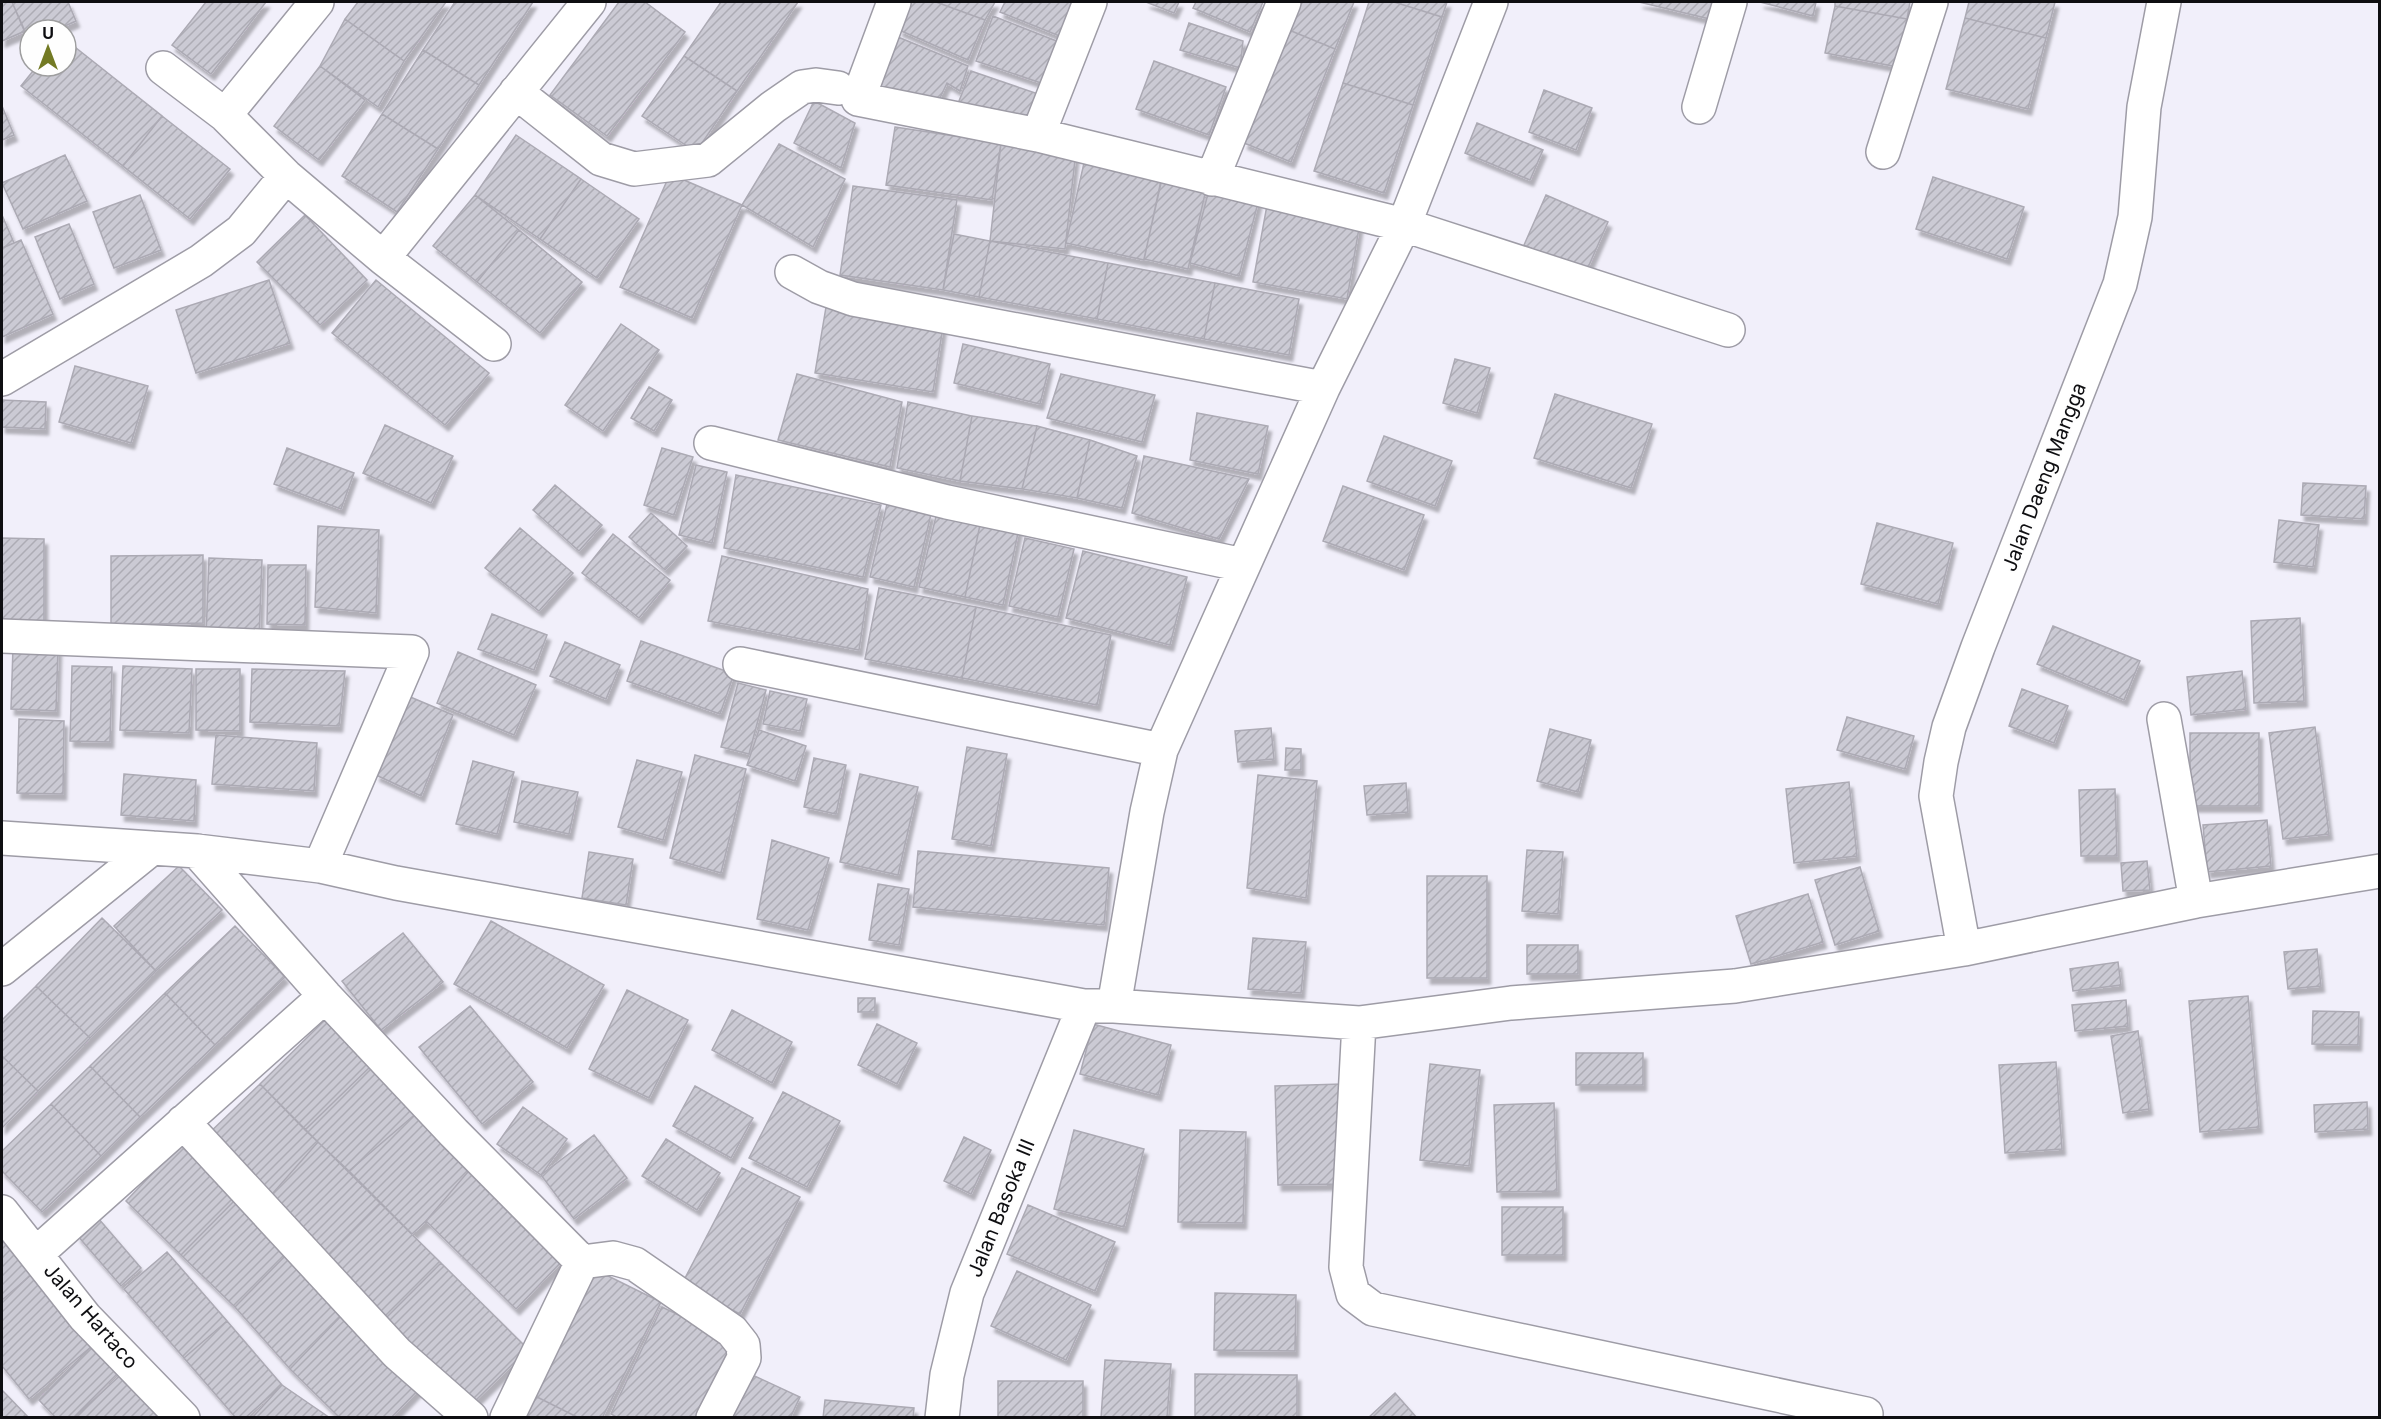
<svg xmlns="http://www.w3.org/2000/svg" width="2381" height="1419" viewBox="0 0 2381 1419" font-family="Inter,sans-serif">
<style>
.building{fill:url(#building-hatch);stroke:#acaab4;stroke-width:1.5;filter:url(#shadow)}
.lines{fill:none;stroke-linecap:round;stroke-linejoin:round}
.street-casing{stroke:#9e9ca6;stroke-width:36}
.street{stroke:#fff;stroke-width:33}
.labels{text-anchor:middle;stroke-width:4.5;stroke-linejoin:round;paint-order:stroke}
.street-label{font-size:20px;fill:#0e0e11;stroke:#fefefe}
</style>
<defs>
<pattern id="building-hatch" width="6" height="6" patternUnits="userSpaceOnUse" patternTransform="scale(1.5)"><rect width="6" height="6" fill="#cbcad4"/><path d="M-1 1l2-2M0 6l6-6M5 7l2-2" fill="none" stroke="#adacb5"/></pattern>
<filter id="shadow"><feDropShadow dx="3.5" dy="6" stdDeviation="1.5" flood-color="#0004"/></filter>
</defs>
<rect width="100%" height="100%" fill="#f1effa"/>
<path class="building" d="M 2,2 L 12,2 L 25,31 L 2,41 Z
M 12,2 L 68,2 L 76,21 L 56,30 L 30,30 L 29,42 Z
M 206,2 L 266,2 L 211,74 L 172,45 Z
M 358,2 L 446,2 L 404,61 L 345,19 Z
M 455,2 L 533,2 L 479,85 L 423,50 Z
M 619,2 L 645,2 L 685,32 L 607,136 L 550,95 Z
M 721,2 L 798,2 L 737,91 L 684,56 Z
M 910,2 L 936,2 L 985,20 L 968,60 L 899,30 Z
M 936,2 L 995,2 L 985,20 Z
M 1005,2 L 1077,2 L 1062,37 L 1000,12 Z
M 1146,2 L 1179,2 L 1174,13 Z
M 1196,2 L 1263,2 L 1250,32 L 1193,8 Z
M 1300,2 L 1354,2 L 1335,49 L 1289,30 Z
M 1369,2 L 1394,2 L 1442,17 L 1413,105 L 1343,83 Z
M 1394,2 L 1447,2 L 1442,17 Z
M 1639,2 L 1719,2 L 1714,20 Z
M 1760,2 L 1816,2 L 1813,16 Z
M 1835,2 L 1910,2 L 1907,19 L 1835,6 Z
M 1969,2 L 2055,2 L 2046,38 L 1965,18 Z
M 1835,6 L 1907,19 L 1898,67 L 1825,53 Z
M 993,16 L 1059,42 L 1044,84 L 976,61 Z
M 1965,18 L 2046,38 L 2028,109 L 1946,89 Z
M 345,19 L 404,61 L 378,107 L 320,66 Z
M 1189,23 L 1243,41 L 1240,68 L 1180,50 Z
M 1289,30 L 1335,49 L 1291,162 L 1244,143 Z
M 898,37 L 968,66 L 960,91 L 947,83 L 939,100 L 877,88 Z
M 66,40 L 162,116 L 123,166 L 21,86 L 37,66 L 66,66 Z
M 423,50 L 479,85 L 438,149 L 382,114 Z
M 684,56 L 737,91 L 696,152 L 642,116 Z
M 1154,61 L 1226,87 L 1209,135 L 1136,109 Z
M 320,66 L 365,100 L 319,160 L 274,126 Z
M 971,71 L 1041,95 L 1031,122 L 957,106 Z
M 1343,83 L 1413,105 L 1384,193 L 1314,171 Z
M 1544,90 L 1592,108 L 1576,150 L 1529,132 Z
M 814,101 L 855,123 L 841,168 L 794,143 Z
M 2,106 L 14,135 L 2,140 Z
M 382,114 L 438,149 L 397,212 L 342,176 Z
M 162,116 L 230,169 L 190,219 L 123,166 Z
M 1477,123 L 1543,150 L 1530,180 L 1465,153 Z
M 895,127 L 1001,143 L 992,200 L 886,185 Z
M 516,135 L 581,179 L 540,239 L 475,195 Z
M 1001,143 L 1076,151 L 1065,249 L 990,241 Z
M 779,144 L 845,179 L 813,247 L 742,205 Z
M 1086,154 L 1163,171 L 1144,260 L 1066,243 Z
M 65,155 L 87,201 L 23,229 L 2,183 Z
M 670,174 L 742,205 L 692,318 L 620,287 Z
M 1163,174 L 1207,185 L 1188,269 L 1144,259 Z
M 1933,177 L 2024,207 L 2007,259 L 1916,229 Z
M 581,179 L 639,219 L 597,278 L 540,239 Z
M 1211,182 L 1260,195 L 1239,276 L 1190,263 Z
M 853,186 L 957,200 L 943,290 L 840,275 Z
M 140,195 L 161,250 L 114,268 L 93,212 Z
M 475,195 L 519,230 L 477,282 L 433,246 Z
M 1546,195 L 1608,222 L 1586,272 L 1524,245 Z
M 1267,205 L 1360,222 L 1347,299 L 1253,282 Z
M 2,215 L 14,243 L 2,248 Z
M 305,215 L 367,280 L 320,325 L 257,262 Z
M 69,224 L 94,284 L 60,299 L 35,237 Z
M 519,230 L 582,282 L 540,333 L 477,282 Z
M 954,234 L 990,241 L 979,297 L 943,290 Z
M 21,240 L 53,314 L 2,337 L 2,248 Z
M 990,241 L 1108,263 L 1097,319 L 979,297 Z
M 1108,263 L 1215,283 L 1204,339 L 1097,319 Z
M 269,280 L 290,343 L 196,373 L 176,310 Z
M 376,280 L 489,373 L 445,425 L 332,333 Z
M 1215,283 L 1299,299 L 1289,355 L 1204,339 Z
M 826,307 L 943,326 L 933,392 L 815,373 Z
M 621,324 L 659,350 L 603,431 L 565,405 Z
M 963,344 L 1050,364 L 1040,404 L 954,383 Z
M 1455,359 L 1490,368 L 1477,413 L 1443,403 Z
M 75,366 L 148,386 L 131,443 L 59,422 Z
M 797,374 L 902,402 L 890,467 L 778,440 Z
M 1061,374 L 1155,395 L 1142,442 L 1047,418 Z
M 649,387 L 672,400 L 654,431 L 631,418 Z
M 1555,394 L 1652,424 L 1631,488 L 1534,458 Z
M 2,400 L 46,402 L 45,429 L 2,427 Z
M 908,402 L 972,416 L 960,481 L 897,468 Z
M 1197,413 L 1268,426 L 1258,474 L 1190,460 Z
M 972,416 L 1037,426 L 1022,489 L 960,481 Z
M 385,425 L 453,456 L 431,503 L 363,473 Z
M 1037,426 L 1090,440 L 1077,498 L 1022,489 Z
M 1384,436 L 1452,461 L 1435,506 L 1367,481 Z
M 1090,440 L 1137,456 L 1122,508 L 1077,498 Z
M 287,448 L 354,473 L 341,509 L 274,484 Z
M 662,448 L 693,457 L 674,515 L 644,505 Z
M 1144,456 L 1249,479 L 1219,539 L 1132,513 Z
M 696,465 L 727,472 L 712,543 L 679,535 Z
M 736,475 L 881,505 L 863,577 L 724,548 Z
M 2303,483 L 2366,486 L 2364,519 L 2301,515 Z
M 555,485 L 602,525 L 579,551 L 533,510 Z
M 1343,486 L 1424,515 L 1404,570 L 1323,541 Z
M 887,504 L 931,514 L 914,587 L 870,577 Z
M 937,512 L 981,520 L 965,597 L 919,587 Z
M 651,513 L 687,546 L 665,570 L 629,537 Z
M 981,520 L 1019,528 L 1003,605 L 965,597 Z
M 2279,520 L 2319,525 L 2313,567 L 2274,562 Z
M 1877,523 L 1953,543 L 1938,604 L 1861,584 Z
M 318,526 L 379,530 L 376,613 L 315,607 Z
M 520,528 L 573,573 L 539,611 L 485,568 Z
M 613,534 L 670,580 L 639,618 L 582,573 Z
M 2,538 L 44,539 L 44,621 L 2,620 Z
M 1025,538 L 1074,549 L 1058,617 L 1009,606 Z
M 1083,551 L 1187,577 L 1170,645 L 1066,618 Z
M 203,555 L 203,623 L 111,625 L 111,556 Z
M 722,556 L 868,589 L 859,650 L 708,621 Z
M 209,558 L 262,560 L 259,638 L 206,636 Z
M 268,565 L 306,565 L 305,625 L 267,624 Z
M 879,588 L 976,607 L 962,678 L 865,659 Z
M 976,607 L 1111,635 L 1097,705 L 962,678 Z
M 492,614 L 547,635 L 534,670 L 478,649 Z
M 2300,618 L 2304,701 L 2254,703 L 2251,621 Z
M 2053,626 L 2140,661 L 2124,700 L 2037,664 Z
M 641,641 L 734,674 L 720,714 L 627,681 Z
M 565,642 L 620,665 L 606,699 L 550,676 Z
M 13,647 L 58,649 L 56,711 L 11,709 Z
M 458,652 L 536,685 L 514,735 L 437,703 Z
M 72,666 L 112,667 L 110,742 L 70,741 Z
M 123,666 L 192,669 L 189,733 L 120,730 Z
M 196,669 L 240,669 L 240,731 L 196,730 Z
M 252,669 L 345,671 L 339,726 L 250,722 Z
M 2242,671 L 2246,709 L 2191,715 L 2187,677 Z
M 738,683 L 766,690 L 749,754 L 721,747 Z
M 2022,689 L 2068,706 L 2054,743 L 2009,726 Z
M 770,691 L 807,699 L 800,731 L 763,724 Z
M 408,696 L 453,715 L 421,796 L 376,775 Z
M 1847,717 L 1914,736 L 1905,769 L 1837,750 Z
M 19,719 L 64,721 L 63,794 L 17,793 Z
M 2315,727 L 2329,834 L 2283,839 L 2269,733 Z
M 1271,728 L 1274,759 L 1238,762 L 1235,731 Z
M 1550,729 L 1591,740 L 1578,792 L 1537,781 Z
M 759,730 L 806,746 L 795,781 L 747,765 Z
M 2190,733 L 2259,733 L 2259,806 L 2190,806 Z
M 216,735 L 317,743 L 314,791 L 212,784 Z
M 967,747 L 1007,754 L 991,846 L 952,839 Z
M 1286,748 L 1301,749 L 1301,770 L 1285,770 Z
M 695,755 L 746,769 L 721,873 L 670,858 Z
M 814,758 L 846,765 L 836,814 L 804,807 Z
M 637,760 L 682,772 L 663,840 L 618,827 Z
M 473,761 L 514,772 L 497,834 L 456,824 Z
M 124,774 L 196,780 L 194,821 L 121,815 Z
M 860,774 L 918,787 L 898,875 L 840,862 Z
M 1258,775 L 1317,781 L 1306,898 L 1247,888 Z
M 522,781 L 578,792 L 569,834 L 514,822 Z
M 1849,782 L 1857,856 L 1794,863 L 1786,789 Z
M 1406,783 L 1408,812 L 1367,815 L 1364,786 Z
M 2115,789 L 2117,856 L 2081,856 L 2079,790 Z
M 2267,820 L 2271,866 L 2207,872 L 2203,825 Z
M 772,840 L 829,858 L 808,930 L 757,919 Z
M 1527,850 L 1563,852 L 1558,914 L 1522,911 Z
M 918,851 L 1109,868 L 1104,925 L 913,907 Z
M 589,852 L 633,859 L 626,905 L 582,898 Z
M 2147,861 L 2150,890 L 2123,891 L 2121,863 Z
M 179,866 L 222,910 L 156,971 L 114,926 Z
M 1860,867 L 1879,931 L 1835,945 L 1815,880 Z
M 1427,876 L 1487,876 L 1487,978 L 1427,978 Z
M 878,884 L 909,889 L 899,945 L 869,940 Z
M 1808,894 L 1823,942 L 1751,964 L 1736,916 Z
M 102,918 L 156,971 L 90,1038 L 36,986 Z
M 491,921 L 604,985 L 567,1048 L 454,984 Z
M 235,926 L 285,977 L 215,1045 L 165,993 Z
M 403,933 L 443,982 L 381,1030 L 342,981 Z
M 1253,938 L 1306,942 L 1301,993 L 1248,989 Z
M 1527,945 L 1578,945 L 1578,974 L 1527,974 Z
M 2317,949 L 2321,986 L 2288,989 L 2284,952 Z
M 2118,962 L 2121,985 L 2073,991 L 2070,969 Z
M 36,986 L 90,1038 L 38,1091 L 2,1056 L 2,1020 Z
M 627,990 L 688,1020 L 649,1098 L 589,1069 Z
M 165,993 L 215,1045 L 140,1117 L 90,1066 Z
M 2248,996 L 2259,1127 L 2200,1132 L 2189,1001 Z
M 858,998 L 875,998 L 875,1012 L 858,1012 Z
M 2126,1000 L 2128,1026 L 2075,1031 L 2072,1005 Z
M 470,1006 L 533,1082 L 482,1124 L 419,1047 Z
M 732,1010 L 792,1042 L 772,1083 L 712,1050 Z
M 2313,1011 L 2359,1012 L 2358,1045 L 2312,1044 Z
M 327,1018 L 373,1064 L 305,1130 L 260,1084 Z
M 877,1024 L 917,1043 L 897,1084 L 858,1065 Z
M 1093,1024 L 1171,1045 L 1158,1095 L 1080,1074 Z
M 2138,1031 L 2149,1109 L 2123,1113 L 2111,1036 Z
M 1576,1053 L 1643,1053 L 1643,1085 L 1576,1085 Z
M 2,1056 L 38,1091 L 2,1128 Z
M 2056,1062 L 2062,1149 L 2005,1153 L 1999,1065 Z
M 373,1064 L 419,1111 L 349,1171 L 305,1130 Z
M 1430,1064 L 1480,1070 L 1469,1166 L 1420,1160 Z
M 90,1066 L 140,1117 L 101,1156 L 51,1104 Z
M 260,1084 L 318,1142 L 266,1201 L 203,1139 Z
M 1342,1084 L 1345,1184 L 1278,1185 L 1275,1086 Z
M 695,1086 L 753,1118 L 731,1158 L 673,1126 Z
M 783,1092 L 840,1121 L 807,1187 L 749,1158 Z
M 2367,1102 L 2368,1129 L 2315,1132 L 2314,1105 Z
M 1554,1103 L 1557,1191 L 1497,1192 L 1494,1105 Z
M 51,1104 L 101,1156 L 42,1212 L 2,1171 L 2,1151 Z
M 523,1107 L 567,1139 L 541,1175 L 497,1144 Z
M 419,1111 L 473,1166 L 426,1221 L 412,1234 L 349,1171 Z
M 1074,1130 L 1144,1149 L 1124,1227 L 1054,1209 Z
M 1180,1130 L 1246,1132 L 1243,1223 L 1178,1222 Z
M 594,1135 L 627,1178 L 574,1219 L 541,1175 Z
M 964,1137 L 991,1150 L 971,1194 L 944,1181 Z
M 666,1139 L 720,1173 L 697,1210 L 642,1176 Z
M 318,1142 L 380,1203 L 324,1259 L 266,1201 Z
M 180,1145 L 236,1199 L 181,1255 L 126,1201 Z
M 473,1166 L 567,1256 L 516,1309 L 426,1221 Z
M 742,1168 L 800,1197 L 740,1314 L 682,1284 Z
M 236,1199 L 290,1251 L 235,1307 L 181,1255 Z
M 380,1203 L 441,1263 L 385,1319 L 324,1259 Z
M 1028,1205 L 1115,1242 L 1095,1291 L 1007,1254 Z
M 1502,1207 L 1563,1207 L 1563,1255 L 1502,1255 Z
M 98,1218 L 141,1268 L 121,1286 L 77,1235 Z
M 2,1240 L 31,1275 L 2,1300 Z
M 290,1251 L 344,1313 L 290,1369 L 235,1307 Z
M 167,1252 L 227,1321 L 184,1358 L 124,1289 Z
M 441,1263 L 528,1349 L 471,1405 L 385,1319 Z
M 596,1270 L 661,1302 L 602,1418 L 579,1418 L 533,1395 Z
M 1017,1271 L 1091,1305 L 1066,1360 L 991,1326 Z
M 31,1275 L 92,1346 L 29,1399 L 2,1366 L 2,1300 Z
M 1215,1293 L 1296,1295 L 1295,1351 L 1214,1350 Z
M 662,1307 L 733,1341 L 696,1418 L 618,1418 L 611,1414 Z
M 344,1313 L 421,1387 L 391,1418 L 340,1418 L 290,1369 Z
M 227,1321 L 282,1385 L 245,1418 L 236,1418 L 184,1358 Z
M 92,1346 L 119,1372 L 73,1418 L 56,1418 L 39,1400 Z
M 1105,1360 L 1171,1364 L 1167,1418 L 1101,1418 Z
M 126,1370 L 170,1418 L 74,1418 Z
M 746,1372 L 800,1397 L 790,1418 L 725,1418 Z
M 1195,1374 L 1297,1375 L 1297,1418 L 1195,1418 Z
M 998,1381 L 1083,1381 L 1083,1418 L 998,1418 Z
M 282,1385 L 330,1418 L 252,1418 Z
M 2,1390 L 29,1418 L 2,1418 Z
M 1395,1393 L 1417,1418 L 1368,1418 Z
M 533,1395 L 579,1418 L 522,1418 Z
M 825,1400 L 914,1408 L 913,1418 L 823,1418 Z"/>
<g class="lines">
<g class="street-casing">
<path id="street" d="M 894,2 L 858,99 L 1038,135 L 1404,225 L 1728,330
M 163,68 L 225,115 L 286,176 L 383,258 L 494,344
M 516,92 L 601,159 L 634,169 L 708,160 L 773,107 L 802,87 L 816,85 L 838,88
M 1699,107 L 1730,2
M 225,115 L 317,2
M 1038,135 L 1090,2
M 1883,152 L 1931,2
M 1212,179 L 1284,2
M 383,258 L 589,2
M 792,272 L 819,287 L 853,299 L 1323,388
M 2,379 L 201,261 L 241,231 L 286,176
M 711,443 L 947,502 L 1243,565
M 2,636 L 412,652 L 320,866
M 740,664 L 1161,750
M 2164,719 L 2196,901
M 2,838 L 197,851 L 320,866 L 396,883 L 1084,1006 L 1114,1006 L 1359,1023 L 1511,1003 L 1735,986 L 1964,949 L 2196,901 L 2380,871
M 197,851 L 325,996 L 454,1133 L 582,1262
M 1964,949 L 1936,796 L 1941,762 L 1949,727 L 1978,647 L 2120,284 L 2135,217 L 2144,107 L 2164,2
M 2,969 L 152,848
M 1114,1006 L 1147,812 L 1161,750 L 1323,388 L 1404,225 L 1491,2
M 1359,1023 L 1346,1267 L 1353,1294 L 1373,1309 L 1866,1414
M 183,1122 L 397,1353 L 471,1418
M 2,1212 L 85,1317 L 183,1418
M 36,1254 L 325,996
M 582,1262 L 613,1258 L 635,1264 L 732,1331 L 743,1345 L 744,1358 L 713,1418
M 507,1418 L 582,1262
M 942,1418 L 947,1375 L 967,1293 L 1084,1006"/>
</g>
<use href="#street" class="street"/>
</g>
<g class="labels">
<g class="street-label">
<text transform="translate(2044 477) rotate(-69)" y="7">Jalan Daeng Mangga</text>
<text transform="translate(1001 1208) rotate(-68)" y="7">Jalan Basoka III</text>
<text transform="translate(91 1316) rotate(49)" y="7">Jalan Hartaco</text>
</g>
</g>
<rect width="2381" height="1419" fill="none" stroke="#0e0e11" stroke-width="6"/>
<g transform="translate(48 48)"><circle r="28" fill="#fefefe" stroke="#9e9e9f" stroke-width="1.5"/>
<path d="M0-4.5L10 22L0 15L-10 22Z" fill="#737a24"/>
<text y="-9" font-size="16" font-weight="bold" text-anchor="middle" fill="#0e0e11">U</text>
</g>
</svg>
